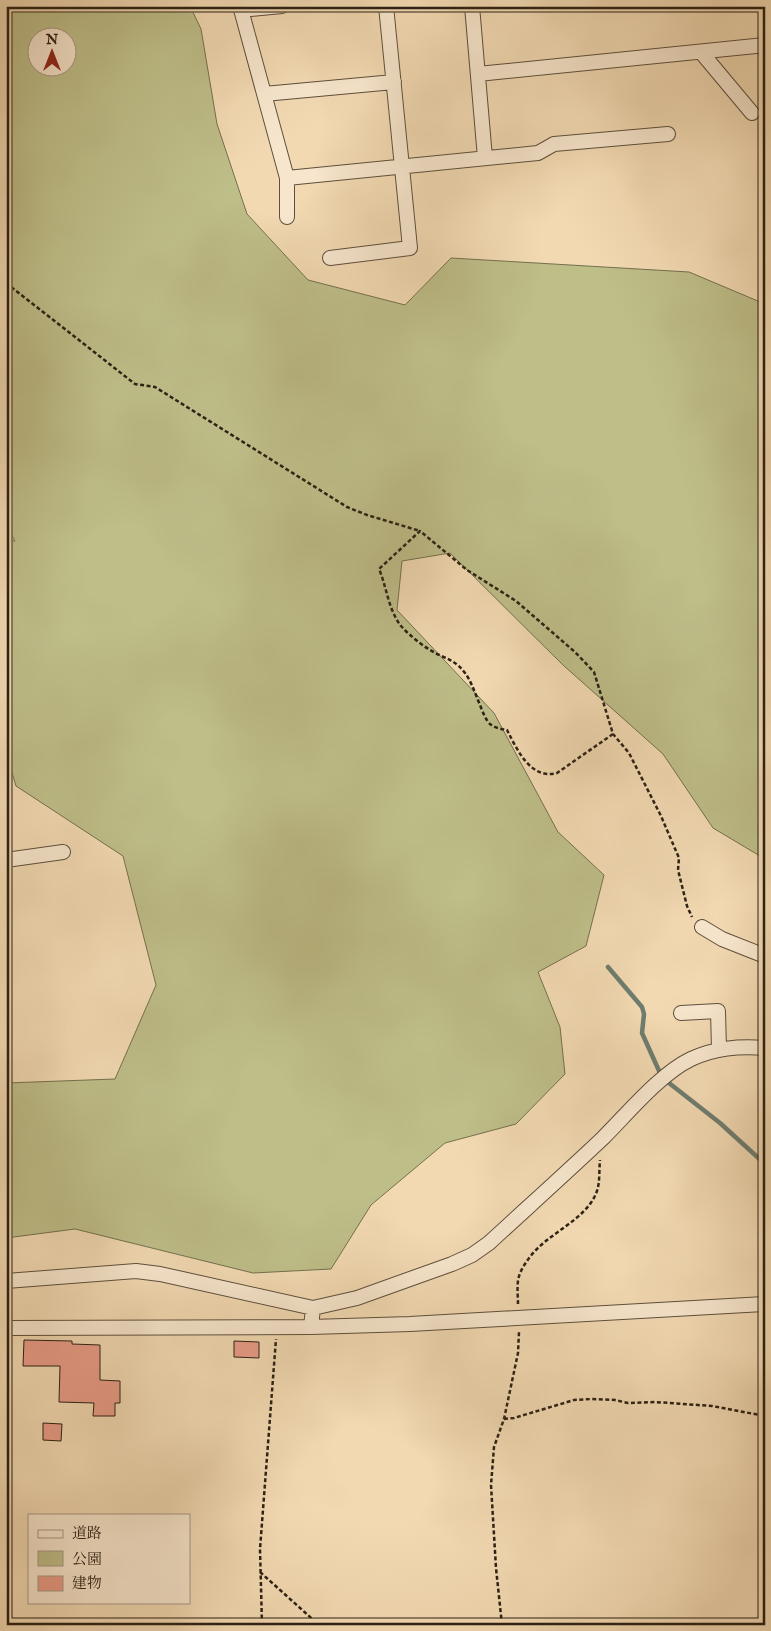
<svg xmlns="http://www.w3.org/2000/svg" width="771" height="1631" viewBox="0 0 771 1631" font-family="'IM FELL English','Noto Serif JP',serif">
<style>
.green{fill:#bebe89;stroke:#74704e;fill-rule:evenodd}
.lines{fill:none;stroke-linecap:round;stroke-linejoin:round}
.stream{stroke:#6e7d70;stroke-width:4.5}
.building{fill:#e99c88;stroke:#2b2114}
.minor-casing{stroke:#5d4f3c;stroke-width:16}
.path{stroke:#2b2114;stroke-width:2.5;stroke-dasharray:4 2.5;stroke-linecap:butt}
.minor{stroke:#f7e6cd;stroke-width:14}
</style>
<rect width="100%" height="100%" fill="#f2d9b2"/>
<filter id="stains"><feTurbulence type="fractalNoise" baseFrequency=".004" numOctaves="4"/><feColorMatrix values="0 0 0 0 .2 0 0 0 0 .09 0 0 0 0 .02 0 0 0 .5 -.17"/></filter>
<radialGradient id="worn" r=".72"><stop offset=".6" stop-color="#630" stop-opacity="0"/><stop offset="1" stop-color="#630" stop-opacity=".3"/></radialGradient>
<path class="green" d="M 6,6 L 190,6 L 201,29 L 217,124 L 247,214 L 308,280 L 405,305 L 451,258 L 689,272 L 765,304 L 765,859 L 713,828 L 663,754 L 563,665 L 450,553 L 402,561 L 397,610 L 494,713 L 558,832 L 604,875 L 586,946 L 538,972 L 560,1027 L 565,1074 L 516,1124 L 445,1143 L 371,1205 L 331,1269 L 253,1273 L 75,1229 L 6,1238 L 6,1083 L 115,1079 L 156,985 L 123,856 L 16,786 L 6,753 L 6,540 L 15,541 L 6,525 ZM 38,38 L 68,38 L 68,68 L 38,68 Z"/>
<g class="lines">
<path class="stream" d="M 608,967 L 642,1007 L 644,1014 L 642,1033 L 660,1073 L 669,1083 L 720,1123 L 765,1164"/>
</g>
<path class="building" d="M 24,1340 L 72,1341 L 72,1344 L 100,1345 L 100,1380 L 120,1381 L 120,1403 L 115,1403 L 115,1416 L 93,1416 L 94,1403 L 59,1402 L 60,1366 L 23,1366 Z
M 234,1341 L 259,1342 L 259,1358 L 234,1357 Z
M 43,1423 L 62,1424 L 61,1441 L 43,1440 Z"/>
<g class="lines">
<g class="minor-casing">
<path id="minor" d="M 240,6 L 287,178 L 538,153 L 554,144 L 668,134
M 472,6 L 485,158
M 241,10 L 282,6
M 701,52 L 752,113
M 478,74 L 765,45
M 264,94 L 394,82
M 287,178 L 287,217
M 330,258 L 410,248 L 386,6
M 6,860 L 63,852
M 702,927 L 722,939 L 765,956
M 681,1013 L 718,1011 L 719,1049
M 6,1281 L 136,1271 L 160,1274 L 313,1308
M 311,1327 L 313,1308 L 357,1298 L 452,1264 L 472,1255 L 489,1243 C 527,1208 566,1173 603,1138 C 628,1113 660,1074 691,1059 C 715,1048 738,1046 765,1048
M 6,1328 L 311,1327 L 410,1324 L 765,1304"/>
</g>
<path class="path" d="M 6,283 L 135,384 L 155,387 L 347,507 L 367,515 L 420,531
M 613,734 L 557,773 C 530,780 517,749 507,730 C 501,729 495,728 490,724 C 483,719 474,684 465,673 C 457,662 448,659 437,654 C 424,647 411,637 401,626 C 388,609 387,588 379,569 L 420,531 L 467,570 L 516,601 L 575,652 L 594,672 L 613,734 L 629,753 L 661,816 L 679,858 L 678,870 L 687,906 L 692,917
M 518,1304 C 518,1297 517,1289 518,1281 C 519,1273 523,1267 527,1261 C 545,1233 586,1222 597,1191 C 600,1182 599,1170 600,1160
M 6,1347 L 9,1341
M 504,1419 L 514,1418 L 574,1400 L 592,1399 L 615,1400 L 628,1403 L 655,1402 L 712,1406 L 765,1416
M 260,1572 L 319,1625
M 262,1625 L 260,1549 L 276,1339
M 502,1625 L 496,1568 L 491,1485 L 494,1447 L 504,1419 L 518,1353 L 519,1332"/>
<use href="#minor" class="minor"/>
</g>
<rect width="771" height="1631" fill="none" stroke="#f2d9b2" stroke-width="25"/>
<rect x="8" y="8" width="756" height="1616" fill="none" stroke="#2b2114" stroke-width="2.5"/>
<rect x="12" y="12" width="746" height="1606" fill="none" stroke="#2b2114"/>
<rect x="28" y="1514" width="162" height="90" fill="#f7e6cd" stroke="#a59783"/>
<rect x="38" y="1530" width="25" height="8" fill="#f7e6cd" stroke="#a59783"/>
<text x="72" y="1538" font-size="15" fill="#2b2114">道路</text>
<rect x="38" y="1551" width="25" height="15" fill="#bebe89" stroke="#a59783"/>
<text x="72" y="1564" font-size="15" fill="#2b2114">公園</text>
<rect x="38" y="1576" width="25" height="15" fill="#e99c88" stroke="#a59783"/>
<text x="72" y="1588" font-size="15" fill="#2b2114">建物</text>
<g transform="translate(52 52)"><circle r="24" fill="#f7e6cd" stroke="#a59783"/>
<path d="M0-4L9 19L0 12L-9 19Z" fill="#8f2418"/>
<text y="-8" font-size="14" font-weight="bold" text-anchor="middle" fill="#2b2114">N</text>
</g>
<rect width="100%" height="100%" filter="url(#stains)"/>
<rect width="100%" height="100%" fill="url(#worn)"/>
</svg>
